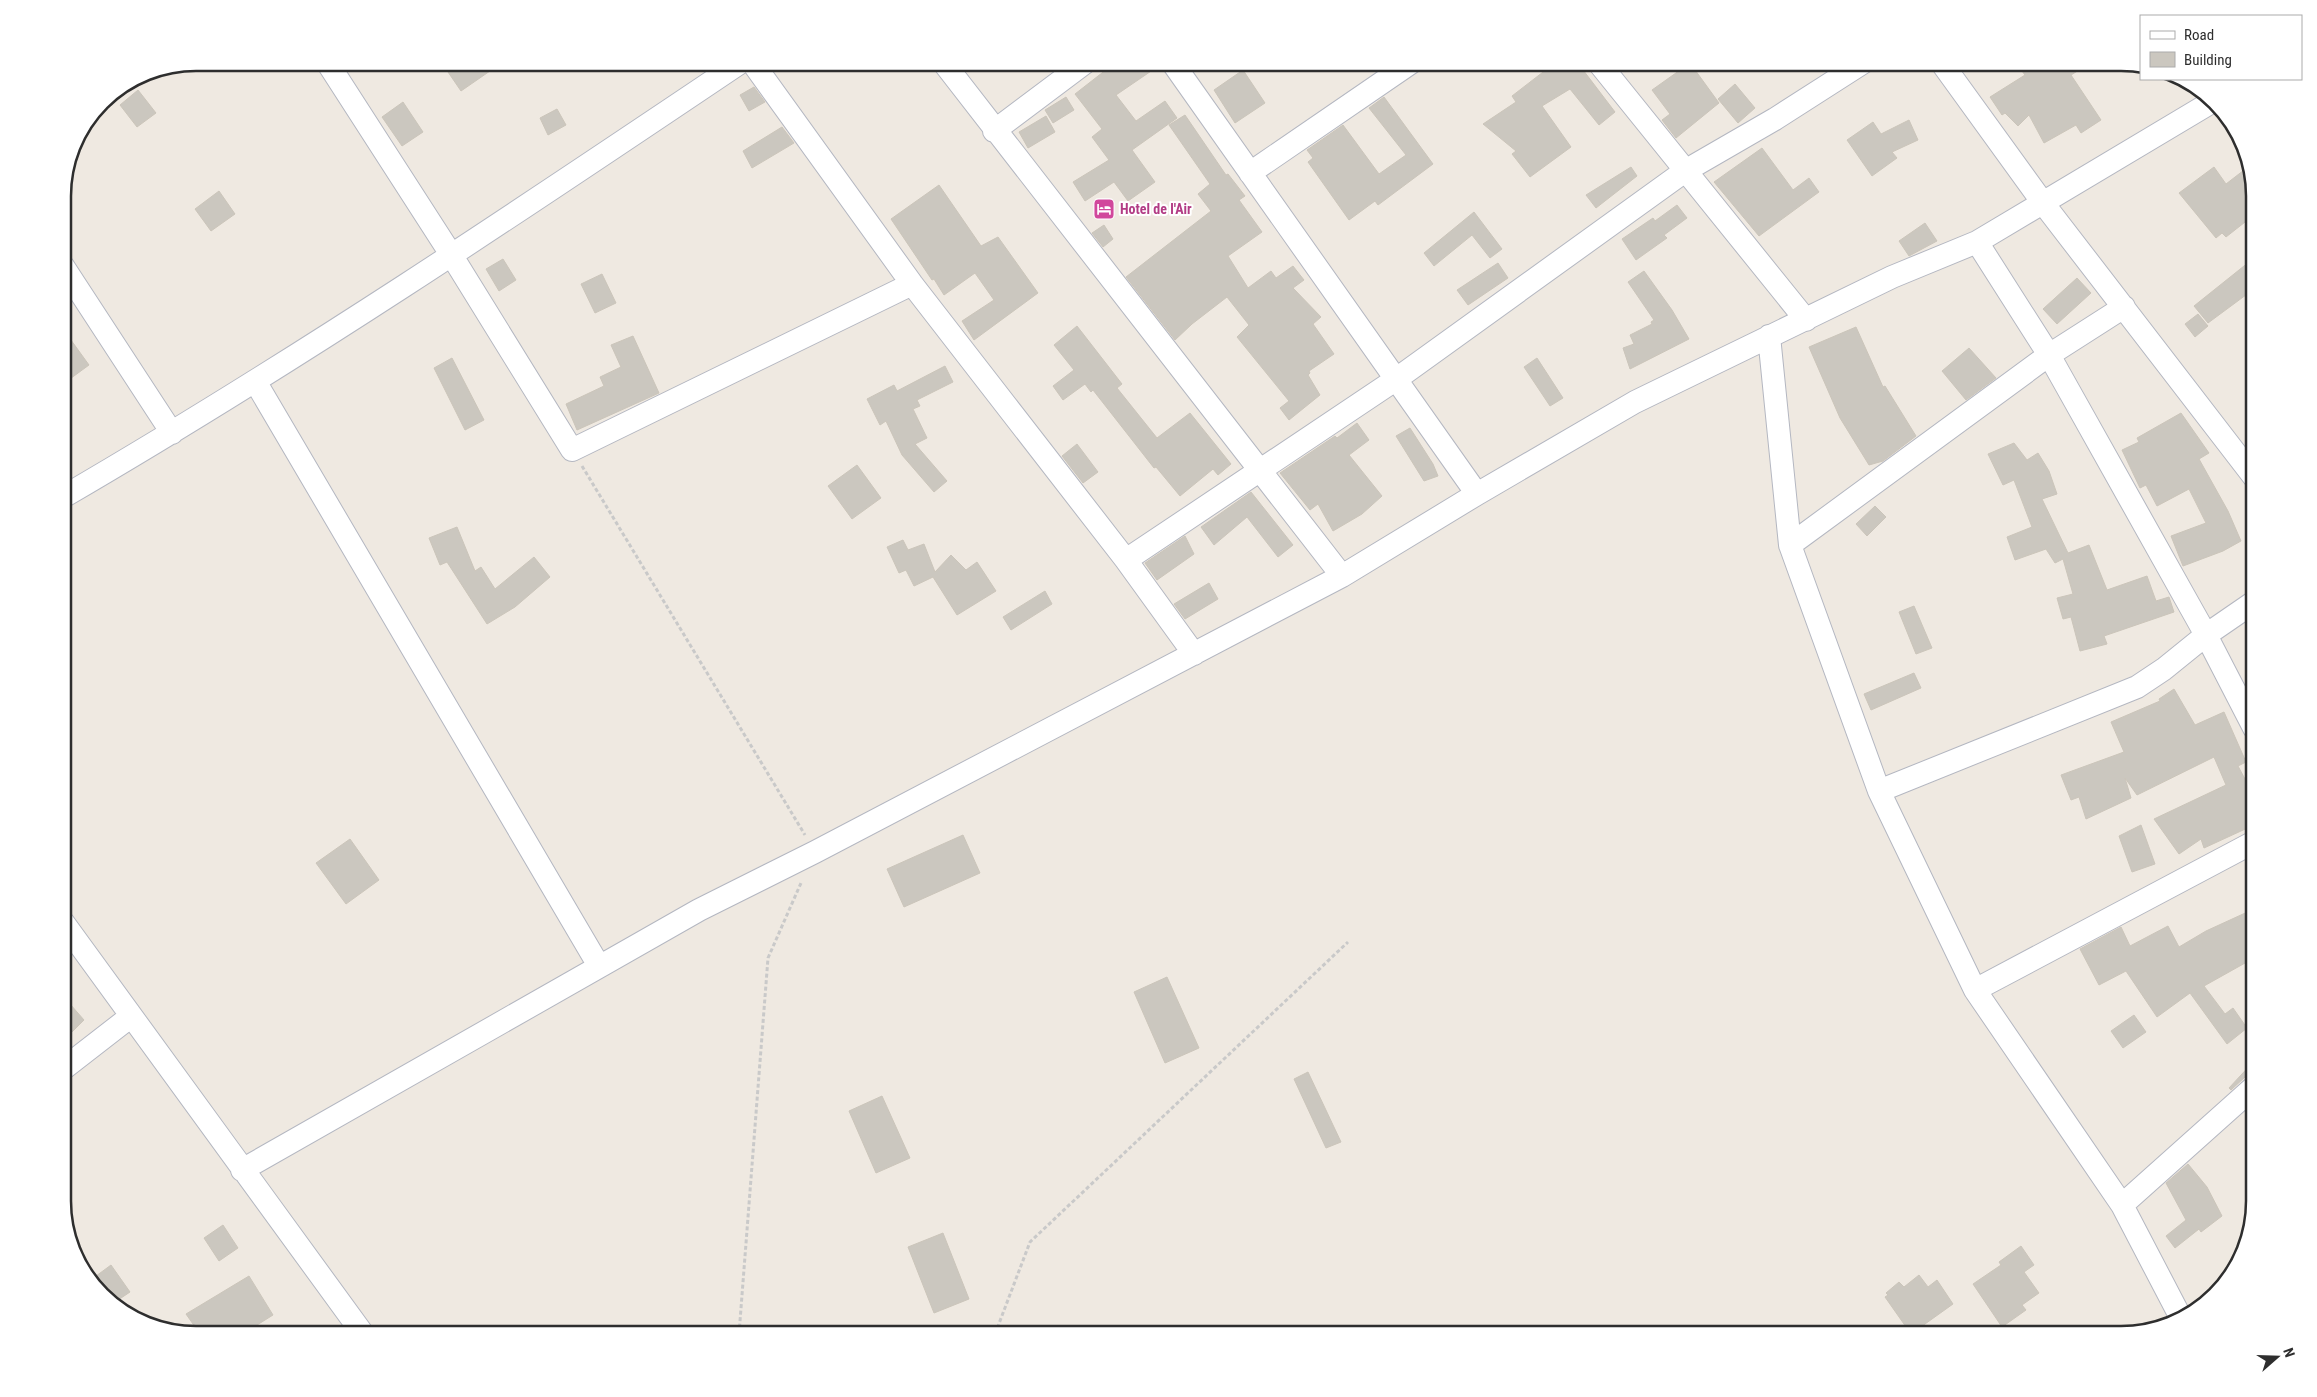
<svg xmlns="http://www.w3.org/2000/svg" width="2317" height="1397" viewBox="0 0 2317 1397" font-family="'Roboto Condensed',sans-serif">
<style>
.building{fill:#cbc7bf;stroke:#cbc5ba}
.lines{fill:none;stroke-linecap:round;stroke-linejoin:round}
.minor-casing{stroke:#b4b7c1;stroke-width:24}
.path{stroke:#c9c9c9;stroke-width:3;stroke-dasharray:4 2.5;stroke-linecap:butt}
.minor{stroke:#fff;stroke-width:22}
.labels{text-anchor:middle;stroke-width:4;stroke-linejoin:round;paint-order:stroke}
.hotel-label{font-size:14px;font-weight:bold;fill:#b23c85;stroke:#fff;text-anchor:start}
.rim{fill:none;stroke:#2e2e2e;stroke-width:2.5}
</style>
<rect width="100%" height="100%" fill="#efe9e1"/>
<path class="building" d="M 462,62 L 503,62 L 461,91 L 448,72 Z
M 1116,62 L 1159,62 L 1160,65 L 1116,95 L 1136,121 L 1165,101 L 1177,118 L 1132,150 L 1155,182 L 1128,201 L 1114,182 L 1085,201 L 1073,182 L 1109,160 L 1092,137 L 1102,129 L 1075,94 Z
M 1556,62 L 1577,62 L 1615,112 L 1599,125 L 1570,89 L 1542,106 L 1571,147 L 1530,177 L 1512,154 L 1516,151 L 1483,124 L 1516,102 L 1512,96 Z
M 2015,62 L 2092,62 L 2071,75 L 2101,120 L 2081,133 L 2076,125 L 2044,143 L 2029,115 L 2018,126 L 2005,113 L 2002,115 L 1990,97 L 2025,75 Z
M 1690,63 L 1719,103 L 1676,138 L 1662,120 L 1670,114 L 1652,90 Z
M 1243,70 L 1265,103 L 1235,123 L 1214,90 Z
M 1735,84 L 1755,108 L 1738,123 L 1718,99 Z
M 754,87 L 765,102 L 749,111 L 740,95 Z
M 138,90 L 156,113 L 137,127 L 120,105 Z
M 1066,97 L 1074,110 L 1053,123 L 1045,110 Z
M 1384,97 L 1433,164 L 1378,205 L 1375,201 L 1349,220 L 1308,162 L 1313,158 L 1307,150 L 1343,125 L 1379,174 L 1406,155 L 1369,108 Z
M 403,102 L 423,132 L 402,146 L 382,117 Z
M 557,109 L 566,125 L 548,135 L 540,118 Z
M 1185,115 L 1226,175 L 1228,174 L 1245,196 L 1239,200 L 1262,232 L 1228,256 L 1248,288 L 1271,271 L 1276,278 L 1293,266 L 1304,280 L 1293,288 L 1321,317 L 1313,324 L 1334,354 L 1309,371 L 1310,373 L 1308,375 L 1320,395 L 1289,420 L 1280,408 L 1289,401 L 1237,337 L 1249,325 L 1227,297 L 1192,324 L 1175,340 L 1126,277 L 1211,211 L 1198,194 L 1210,184 L 1169,125 Z
M 1046,116 L 1055,132 L 1028,148 L 1019,132 Z
M 1909,120 L 1918,140 L 1892,152 L 1897,158 L 1872,176 L 1847,140 L 1873,122 L 1881,134 Z
M 782,127 L 794,143 L 752,168 L 743,151 Z
M 1762,148 L 1793,190 L 1809,178 L 1819,192 L 1759,236 L 1714,182 Z
M 1631,167 L 1637,176 L 1596,208 L 1586,195 Z
M 2214,167 L 2226,184 L 2248,167 L 2254,188 L 2254,215 L 2226,237 L 2222,233 L 2216,238 L 2179,193 Z
M 939,185 L 981,246 L 998,237 L 1038,293 L 974,340 L 962,321 L 994,300 L 975,273 L 944,295 L 934,279 L 932,280 L 891,219 Z
M 219,191 L 235,214 L 211,231 L 195,209 Z
M 1677,205 L 1687,218 L 1664,235 L 1667,238 L 1636,260 L 1622,239 L 1653,218 L 1655,221 Z
M 1474,212 L 1502,249 L 1490,258 L 1472,235 L 1434,266 L 1424,253 Z
M 1925,223 L 1937,241 L 1909,256 L 1899,241 Z
M 1104,225 L 1113,239 L 1103,247 L 1092,233 Z
M 2254,258 L 2254,289 L 2208,323 L 2194,306 Z
M 503,259 L 516,280 L 499,291 L 486,269 Z
M 1498,263 L 1508,278 L 1468,305 L 1457,290 Z
M 1644,271 L 1672,310 L 1689,339 L 1630,369 L 1623,348 L 1634,344 L 1630,335 L 1652,324 L 1651,322 L 1654,320 L 1628,282 Z
M 602,274 L 616,303 L 595,313 L 581,284 Z
M 2077,278 L 2091,293 L 2057,324 L 2043,309 Z
M 2198,314 L 2208,326 L 2195,337 L 2185,324 Z
M 1077,326 L 1122,384 L 1117,388 L 1157,438 L 1190,413 L 1231,464 L 1218,475 L 1213,469 L 1180,496 L 1156,467 L 1154,468 L 1093,390 L 1091,392 L 1085,384 L 1063,400 L 1053,386 L 1074,370 L 1054,345 Z
M 1856,327 L 1883,387 L 1885,386 L 1916,436 L 1883,461 L 1869,465 L 1840,418 L 1809,347 Z
M 63,329 L 89,365 L 63,384 Z
M 633,336 L 659,393 L 577,430 L 566,404 L 604,386 L 600,377 L 621,367 L 611,345 Z
M 1969,348 L 1996,378 L 1966,400 L 1942,371 Z
M 452,358 L 484,420 L 465,430 L 434,368 Z
M 1537,358 L 1563,398 L 1550,406 L 1524,367 Z
M 945,366 L 953,382 L 917,400 L 920,406 L 913,409 L 927,438 L 915,444 L 947,481 L 934,492 L 902,455 L 886,421 L 880,425 L 867,399 L 894,385 L 897,391 Z
M 2181,413 L 2209,453 L 2199,459 L 2228,511 L 2241,541 L 2223,551 L 2183,566 L 2171,536 L 2206,523 L 2189,489 L 2157,506 L 2146,485 L 2140,488 L 2122,450 L 2139,442 L 2137,438 Z
M 1357,423 L 1369,440 L 1349,455 L 1382,496 L 1362,514 L 1333,531 L 1318,504 L 1310,510 L 1280,473 L 1335,436 L 1337,438 Z
M 1410,428 L 1433,464 L 1438,476 L 1424,481 L 1396,436 Z
M 2014,443 L 2027,460 L 2038,453 L 2049,471 L 2057,494 L 2042,499 L 2068,553 L 2089,545 L 2107,590 L 2147,576 L 2156,601 L 2169,597 L 2174,612 L 2104,636 L 2107,644 L 2080,651 L 2071,617 L 2063,619 L 2057,598 L 2073,594 L 2063,559 L 2055,563 L 2046,549 L 2015,560 L 2007,537 L 2032,527 L 2014,480 L 2003,485 L 1988,454 Z
M 1077,444 L 1098,472 L 1083,483 L 1062,456 Z
M 857,465 L 881,498 L 852,519 L 828,486 Z
M 1251,492 L 1293,545 L 1278,557 L 1247,517 L 1214,545 L 1201,527 Z
M 1875,506 L 1886,517 L 1867,536 L 1856,524 Z
M 457,527 L 475,571 L 481,567 L 495,589 L 534,557 L 550,577 L 515,607 L 487,624 L 447,562 L 440,565 L 429,538 Z
M 1185,536 L 1194,554 L 1157,580 L 1145,563 Z
M 903,540 L 908,550 L 924,544 L 935,572 L 951,555 L 966,570 L 977,562 L 996,591 L 957,615 L 933,577 L 914,586 L 906,570 L 899,573 L 887,547 Z
M 1209,583 L 1218,599 L 1185,619 L 1174,604 Z
M 1045,591 L 1052,604 L 1011,630 L 1003,617 Z
M 1914,606 L 1932,648 L 1916,654 L 1899,612 Z
M 1914,673 L 1921,688 L 1871,710 L 1864,694 Z
M 2174,689 L 2195,725 L 2224,712 L 2246,762 L 2238,766 L 2254,796 L 2254,825 L 2204,848 L 2201,839 L 2179,854 L 2154,819 L 2226,785 L 2214,757 L 2137,795 L 2125,778 L 2131,798 L 2086,819 L 2079,797 L 2071,800 L 2061,775 L 2124,752 L 2111,722 L 2160,701 L 2159,699 Z
M 2141,825 L 2155,864 L 2132,872 L 2119,836 Z
M 963,835 L 980,873 L 904,907 L 887,869 Z
M 350,839 L 379,880 L 346,904 L 316,863 Z
M 2254,909 L 2254,958 L 2204,986 L 2225,1014 L 2233,1008 L 2247,1028 L 2227,1044 L 2190,993 L 2157,1017 L 2126,971 L 2099,985 L 2080,949 L 2121,927 L 2130,946 L 2168,926 L 2179,947 L 2206,931 Z
M 1167,977 L 1199,1048 L 1165,1063 L 1134,992 Z
M 63,996 L 84,1020 L 72,1032 L 63,1021 Z
M 2134,1015 L 2146,1032 L 2123,1048 L 2111,1031 Z
M 2254,1061 L 2254,1074 L 2245,1077 L 2231,1090 L 2229,1088 Z
M 1308,1072 L 1341,1142 L 1326,1148 L 1294,1079 Z
M 882,1096 L 910,1158 L 876,1173 L 849,1111 Z
M 2188,1164 L 2207,1187 L 2222,1216 L 2201,1232 L 2199,1229 L 2175,1248 L 2166,1236 L 2186,1220 L 2166,1183 Z
M 223,1225 L 238,1248 L 219,1261 L 204,1238 Z
M 943,1233 L 969,1299 L 934,1313 L 908,1247 Z
M 2021,1246 L 2034,1265 L 2024,1272 L 2039,1293 L 2022,1305 L 2026,1310 L 2002,1327 L 1973,1284 L 2001,1265 L 1999,1262 Z
M 111,1265 L 130,1292 L 115,1302 L 92,1279 Z
M 1919,1275 L 1928,1287 L 1937,1280 L 1953,1304 L 1911,1334 L 1885,1297 L 1888,1295 L 1886,1293 L 1899,1282 L 1904,1287 Z
M 249,1276 L 273,1315 L 257,1325 L 264,1334 L 200,1334 L 186,1314 Z"/>
<g class="lines">
<g class="minor-casing">
<path id="minor" d="M 327,62 L 452,256 L 572,450 L 912,284
M 752,62 L 912,284 L 1126,560 L 1194,654
M 943,62 L 1342,576
M 1172,62 L 1477,494
M 1598,62 L 1806,320
M 1941,62 L 2043,203 L 2254,477
M 994,131 L 1086,62
M 1250,173 L 1412,62
M 1977,242 L 2049,355 L 2206,635 L 2254,728
M 63,266 L 172,433
M 1769,336 L 1790,545 L 1879,791 L 2137,687 L 2164,669 L 2206,635 L 2254,602
M 255,381 L 599,966
M 63,497 C 295,362 518,212 741,62
M 1790,545 L 2049,355 L 2124,307
M 1126,560 L 1395,380 L 1685,171 L 1775,119 L 1864,62
M 1879,791 L 1975,990 L 2254,842
M 63,922 L 363,1334
M 1975,990 L 2122,1205 L 2181,1318
M 63,1069 L 130,1017
M 242,1170 L 699,910 L 815,852 L 1342,576 L 1477,494 L 1635,402 L 1892,277 L 1977,242 L 2210,103
M 2122,1205 L 2254,1087"/>
</g>
<path class="path" d="M 582,466 L 805,835
M 739,1334 L 768,958 L 801,883
M 995,1334 L 1030,1242 L 1348,942"/>
<use href="#minor" class="minor"/>
</g>
<defs>
<g id="hotel-square" transform="scale(1.125)"><rect x="-9" y="-9" width="18" height="18" rx="4" fill="#d1479c" stroke="#fff"/><path d="M-6-4.5h1.5V1H6V5H4.5V3h-9V5H-6ZM-4 0a1.8 1.8 0 1 1 3.6 0ZM.5 0V-2.5h3Q6-2.5 6 0Z" fill="#fff"/></g>
</defs>
<g fill-rule="evenodd">
<use href="#hotel-square" x="1104" y="209"/>
</g>
<g class="labels">
<g class="hotel-label">
<text x="1120" y="214">Hotel de l'Air</text>
</g>
</g>
<path d="M0 0H2317V1397H0ZM196 71H2121A125 125 0 0 1 2246 196V1201A125 125 0 0 1 2121 1326H196A125 125 0 0 1 71 1201V196A125 125 0 0 1 196 71Z" fill="#fff" fill-rule="evenodd"/>
<path class="rim" d="M196 71H2121A125 125 0 0 1 2246 196V1201A125 125 0 0 1 2121 1326H196A125 125 0 0 1 71 1201V196A125 125 0 0 1 196 71Z"/>
<rect x="2140" y="15" width="162" height="65" fill="#ffffff" stroke="#ababab"/>
<rect x="2150" y="31" width="25" height="8" fill="#ffffff" stroke="#ababab"/>
<text x="2184" y="40" font-size="15" fill="#2e2e2e">Road</text>
<rect x="2150" y="52" width="25" height="15" fill="#cbc7bf" stroke="#ababab"/>
<text x="2184" y="65" font-size="15" fill="#2e2e2e">Building</text>
<g transform="translate(2277 1357) rotate(70)" stroke="#ffffff" stroke-width="4" paint-order="stroke">
<path d="M0-4L9 19L0 12L-9 19Z" fill="#2e2e2e"/>
<text y="-8" font-size="14" font-weight="bold" text-anchor="middle" fill="#2e2e2e">N</text>
</g>
</svg>
